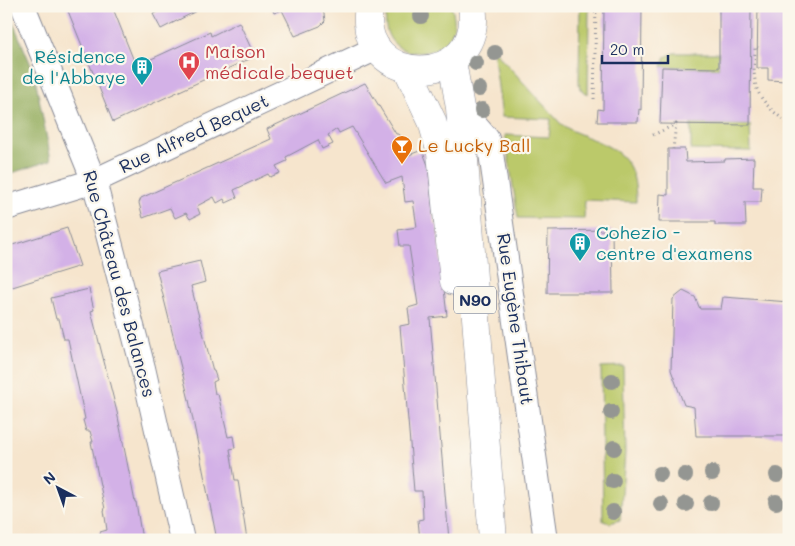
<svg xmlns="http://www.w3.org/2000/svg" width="795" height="546" viewBox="0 0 795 546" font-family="Mali,sans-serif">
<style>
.green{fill:#bbc96b;stroke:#6b7c64}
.forest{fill:#94ad5f;stroke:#586e5e}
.building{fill:#d3b1e7}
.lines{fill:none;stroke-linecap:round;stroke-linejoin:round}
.minor-casing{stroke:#888a96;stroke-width:26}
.major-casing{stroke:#888a96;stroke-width:29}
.path{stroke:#888a96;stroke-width:3;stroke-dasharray:1 4;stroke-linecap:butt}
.minor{stroke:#fff;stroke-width:24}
.major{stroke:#fff;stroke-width:28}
.tree{fill:#949692}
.labels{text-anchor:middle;stroke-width:4.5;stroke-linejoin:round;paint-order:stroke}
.shield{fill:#fbf7ec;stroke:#5e6b89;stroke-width:1}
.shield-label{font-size:16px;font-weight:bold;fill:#1b2f5e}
.health-label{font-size:18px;fill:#be3a42;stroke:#fbf7ec;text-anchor:start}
.culture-label{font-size:18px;fill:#0d838f;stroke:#fbf7ec;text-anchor:end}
.street-label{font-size:18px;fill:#1b2f5e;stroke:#fbf7ec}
.food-label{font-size:18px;fill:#c56008;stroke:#fbf7ec;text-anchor:start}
</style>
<rect width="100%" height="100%" fill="#fbf7ec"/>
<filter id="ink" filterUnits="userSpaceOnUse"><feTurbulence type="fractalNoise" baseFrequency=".02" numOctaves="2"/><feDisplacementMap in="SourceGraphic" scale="10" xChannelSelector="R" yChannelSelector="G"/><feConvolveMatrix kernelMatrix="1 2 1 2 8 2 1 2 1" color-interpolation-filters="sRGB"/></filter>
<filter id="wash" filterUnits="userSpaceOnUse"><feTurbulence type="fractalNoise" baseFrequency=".0096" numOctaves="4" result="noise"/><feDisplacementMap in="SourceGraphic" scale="20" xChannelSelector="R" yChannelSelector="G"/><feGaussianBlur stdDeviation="1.12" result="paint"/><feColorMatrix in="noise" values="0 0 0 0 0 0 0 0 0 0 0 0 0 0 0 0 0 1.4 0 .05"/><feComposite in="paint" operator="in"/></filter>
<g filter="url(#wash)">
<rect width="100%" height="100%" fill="#f6e5cd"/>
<path class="green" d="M 388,6 L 451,6 C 474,63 369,73 388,6 Z
M 580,6 L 589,6 L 588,94 L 580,89 L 579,83 Z
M 493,49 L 560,123 C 570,131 576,132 587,137 C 623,151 636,162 636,202 L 585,200 L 584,219 L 518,218 L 505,135 L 549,137 L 551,119 L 502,117 Z
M 674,53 L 719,53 L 719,68 L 662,67 L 665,57 Z
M 691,124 L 750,125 L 751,151 L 691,150 Z
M 623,366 L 625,453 L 620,520 L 610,523 L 603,521 L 601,367 Z"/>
<path class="forest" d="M 6,6 L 34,72 L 51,160 L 6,175 Z"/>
<g id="blocks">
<path class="building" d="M 66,6 L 112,6 L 136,66 L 210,32 L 211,36 L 239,22 L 255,57 L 242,62 L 113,122 Z
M 154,6 L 199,6 L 200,9 L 161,29 L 153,14 L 157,12 Z
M 271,6 L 320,6 L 324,14 L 325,21 L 320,26 L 295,36 L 282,10 L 274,13 Z
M 604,6 L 642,6 L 641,110 L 639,109 L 638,122 L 597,122 L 598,109 L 603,110 Z
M 719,6 L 751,6 L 750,125 L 660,124 L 662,67 L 719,68 Z
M 758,6 L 789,6 L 789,69 L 787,69 L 786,81 L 768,80 L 768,68 L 757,68 Z
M 365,83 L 396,134 L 399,134 L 404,142 L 403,146 L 409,155 L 422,150 L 428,165 L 434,224 L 437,225 L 447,316 L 430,318 L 449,540 L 420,540 L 418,520 L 423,519 L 422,491 L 414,491 L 400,326 L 410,324 L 408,308 L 418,305 L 409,246 L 400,246 L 398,230 L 417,227 L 413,201 L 405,202 L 402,177 L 386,183 L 352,127 L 339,133 L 337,129 L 328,135 L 333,144 L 322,149 L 318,140 L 286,157 L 287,161 L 276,166 L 280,173 L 270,177 L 268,174 L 234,190 L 237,198 L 226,203 L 224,199 L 217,203 L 214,197 L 197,206 L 200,214 L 190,219 L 186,213 L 175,218 L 170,208 L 143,218 L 139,203 L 141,198 L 271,139 L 267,129 Z
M 668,149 L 685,149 L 686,162 L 725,161 L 725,159 L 754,158 L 753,187 L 762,187 L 761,202 L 745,202 L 746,225 L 715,225 L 715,222 L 659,222 L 660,194 L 668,195 Z
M 67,228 L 80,266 L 6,289 L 6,247 Z
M 612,230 L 613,293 L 547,293 L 548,231 Z
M 200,261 L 205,282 L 191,286 L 213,371 L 214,371 L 217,380 L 213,382 L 215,394 L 218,394 L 228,437 L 233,436 L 235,448 L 230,449 L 235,480 L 238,480 L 247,540 L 217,540 L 189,400 L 157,271 Z
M 89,289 L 94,310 L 91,311 L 117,412 L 135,502 L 136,502 L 142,540 L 101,540 L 100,532 L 107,530 L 104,510 L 105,509 L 91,442 L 93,442 L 90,431 L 86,431 L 83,420 L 85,419 L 68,339 L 64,339 L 59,319 L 56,319 L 51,298 Z
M 683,291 L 695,297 L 700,309 L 721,309 L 723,297 L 789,302 L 789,436 L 696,436 L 694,407 L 684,405 L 671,370 L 673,299 Z"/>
</g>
</g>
<g filter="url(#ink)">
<use href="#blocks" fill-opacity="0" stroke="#888a96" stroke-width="1"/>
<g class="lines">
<g class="minor-casing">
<path id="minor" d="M 23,6 L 94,181 L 143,368 L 182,540
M 460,108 L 487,139 L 491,153 L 546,540
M 6,208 L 94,181 L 377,48"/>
</g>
<g class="major-casing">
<path id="major" d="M 369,6 C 355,91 486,90 472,6
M 452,61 L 460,108 L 493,540
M 408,70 L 432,121 L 441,153 L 454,281"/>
</g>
<path class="path" d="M 758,48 L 755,47 C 755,58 753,69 755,80 C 756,98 775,114 789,124
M 594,99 L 596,6
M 653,135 L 676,124 L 673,149"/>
<use href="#minor" class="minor"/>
<use href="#major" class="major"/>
</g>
<g class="tree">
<circle cx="421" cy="16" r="8"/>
<circle cx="495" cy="53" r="8"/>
<circle cx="476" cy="63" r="8"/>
<circle cx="479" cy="89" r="8"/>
<circle cx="482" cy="110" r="8"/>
<circle cx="612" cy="381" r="8"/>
<circle cx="611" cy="412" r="8"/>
<circle cx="614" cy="448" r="8"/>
<circle cx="712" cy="473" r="8"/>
<circle cx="660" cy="474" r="8"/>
<circle cx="685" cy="475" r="8"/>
<circle cx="777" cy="475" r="8"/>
<circle cx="613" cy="481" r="8"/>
<circle cx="776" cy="502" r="8"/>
<circle cx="711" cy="503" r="8"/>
<circle cx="661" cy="504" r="8"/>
<circle cx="686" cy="504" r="8"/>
<circle cx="613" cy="512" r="8"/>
</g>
</g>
<defs>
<g id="hospital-pin" transform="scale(1.125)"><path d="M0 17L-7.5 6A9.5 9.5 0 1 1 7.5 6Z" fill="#e0444e" stroke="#fbf7ec"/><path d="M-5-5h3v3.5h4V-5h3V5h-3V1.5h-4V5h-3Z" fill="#fff"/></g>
<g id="building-pin" transform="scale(1.125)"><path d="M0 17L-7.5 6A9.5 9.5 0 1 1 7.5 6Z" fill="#0f9aa8" stroke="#fbf7ec"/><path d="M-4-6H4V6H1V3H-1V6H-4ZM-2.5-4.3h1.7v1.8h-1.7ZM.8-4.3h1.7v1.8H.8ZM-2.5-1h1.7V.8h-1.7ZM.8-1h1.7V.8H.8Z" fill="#fff"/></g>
<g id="bar-pin" transform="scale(1.125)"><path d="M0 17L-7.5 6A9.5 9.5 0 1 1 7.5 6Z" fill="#e8710a" stroke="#fbf7ec"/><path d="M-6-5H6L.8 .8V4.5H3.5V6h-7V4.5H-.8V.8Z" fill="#fff"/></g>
</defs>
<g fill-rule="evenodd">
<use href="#hospital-pin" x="189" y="62"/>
<use href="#building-pin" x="142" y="67"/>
<use href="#bar-pin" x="402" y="146"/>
<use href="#building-pin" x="580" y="243"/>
</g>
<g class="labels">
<rect class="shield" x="454" y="286.5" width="42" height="27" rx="4"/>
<g class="shield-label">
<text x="475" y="306">N90</text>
</g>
<g class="health-label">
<text x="205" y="58">Maison<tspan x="205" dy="21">médicale bequet</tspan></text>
</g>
<g class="culture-label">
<text x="126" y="63">Résidence<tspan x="126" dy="21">de l'Abbaye</tspan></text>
<text x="596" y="239" text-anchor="start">Cohezio -<tspan x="596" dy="21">centre d'examens</tspan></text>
</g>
<g class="street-label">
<text transform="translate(194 134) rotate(-25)" y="6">Rue Alfred Bequet</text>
<text transform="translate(119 284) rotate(75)" y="6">Rue Château des Balances</text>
<text transform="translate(515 319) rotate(82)" y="6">Rue Eugène Thibaut</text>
</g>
<g class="food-label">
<text x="418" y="152">Le Lucky Ball</text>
</g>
</g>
<rect width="795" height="546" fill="none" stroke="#fbf7ec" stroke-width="25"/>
<g transform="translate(58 488) rotate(319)" stroke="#fbf7ec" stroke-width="4" paint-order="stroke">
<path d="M0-4L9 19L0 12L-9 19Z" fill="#1b2f5e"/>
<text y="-8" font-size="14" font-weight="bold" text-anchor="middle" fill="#1b2f5e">N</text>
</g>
<path d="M602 55v8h66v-8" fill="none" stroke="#1b2f5e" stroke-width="2.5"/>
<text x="610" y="55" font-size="15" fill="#1b2f5e" stroke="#fbf7ec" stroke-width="4" paint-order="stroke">20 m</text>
</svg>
